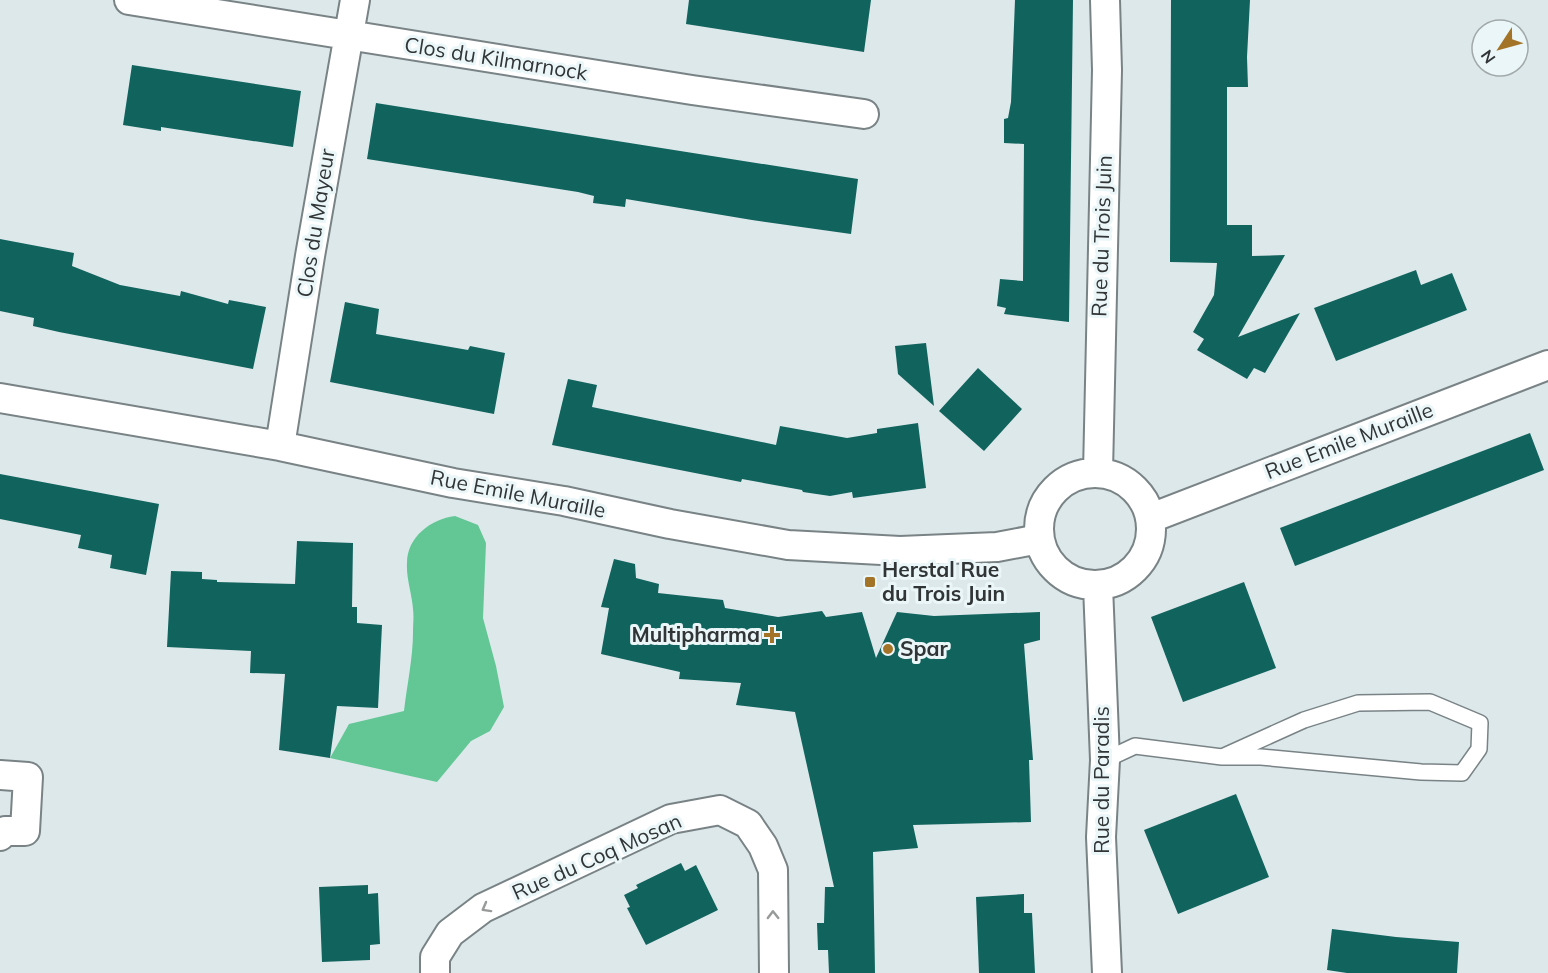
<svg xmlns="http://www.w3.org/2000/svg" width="1548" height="973" viewBox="0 0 1548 973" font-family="Mulish,sans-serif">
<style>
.forest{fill:#62c794}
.building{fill:#11635d}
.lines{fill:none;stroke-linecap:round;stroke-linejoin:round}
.service-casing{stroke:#798386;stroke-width:18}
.minor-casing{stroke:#798386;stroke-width:32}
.service{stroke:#fff;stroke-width:15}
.minor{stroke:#fff;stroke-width:28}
.oneway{stroke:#989a9a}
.poi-dot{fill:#a37327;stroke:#ebf6f8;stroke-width:2}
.labels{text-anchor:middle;stroke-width:6;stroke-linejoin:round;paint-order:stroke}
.street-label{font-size:21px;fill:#313536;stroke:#ebf6f8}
.poi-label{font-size:21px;font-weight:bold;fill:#313536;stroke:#ebf6f8;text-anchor:start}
</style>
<rect width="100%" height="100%" fill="#dde8eb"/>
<path class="forest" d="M 455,516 L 478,525 L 486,543 L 483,618 L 496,666 L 504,707 L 490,731 L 471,741 L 437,782 L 330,758 L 349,724 L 404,711 C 407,685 413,658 413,632 C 413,625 414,617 413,609 C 412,594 406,578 407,563 C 407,537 431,519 455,516 Z"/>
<path class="building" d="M 689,0 L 871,0 L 864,52 L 686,24 Z
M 1015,0 L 1073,0 L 1069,322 L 1004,314 L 1006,308 L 997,306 L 1000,279 L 1023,281 L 1024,144 L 1004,143 L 1004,119 L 1008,118 L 1011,102 Z
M 1171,0 L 1250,0 L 1247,57 L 1248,87 L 1227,87 L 1227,225 L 1252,225 L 1252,256 L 1285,255 L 1238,337 L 1300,313 L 1265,373 L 1254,368 L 1247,379 L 1197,350 L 1204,339 L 1193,332 L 1214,295 L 1217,263 L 1170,262 Z
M 132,65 L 301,91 L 293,147 L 161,127 L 161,131 L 123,125 Z
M 376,103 L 858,179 L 851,234 L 752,220 L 626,199 L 625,207 L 593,203 L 594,196 L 578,192 L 367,159 Z
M 0,239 L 74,253 L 72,266 L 120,285 L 180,296 L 181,291 L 228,304 L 229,300 L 266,307 L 253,369 L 59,332 L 33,326 L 34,318 L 0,311 Z
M 1416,270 L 1421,285 L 1452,273 L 1467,310 L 1336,361 L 1314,308 Z
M 345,302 L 379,309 L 376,334 L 468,350 L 470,346 L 505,353 L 494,414 L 330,382 Z
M 926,343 L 934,406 L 898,374 L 895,346 Z
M 978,368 L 1022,409 L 984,451 L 939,411 Z
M 568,379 L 597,385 L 592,407 L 776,445 L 780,426 L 847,438 L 877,433 L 877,429 L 918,423 L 926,488 L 853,498 L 852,492 L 830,496 L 803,492 L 802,490 L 742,479 L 741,482 L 552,445 Z
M 1530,433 L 1544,470 L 1295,566 L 1280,528 Z
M 0,474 L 159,504 L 146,575 L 110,568 L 112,555 L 78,548 L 81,535 L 0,519 Z
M 297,541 L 353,543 L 352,607 L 357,607 L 357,623 L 382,625 L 378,708 L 337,706 L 330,758 L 279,750 L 285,674 L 250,673 L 251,651 L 167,647 L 171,571 L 202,572 L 202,579 L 217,580 L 217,582 L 295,584 Z
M 614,559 L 635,564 L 636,578 L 659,584 L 658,593 L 723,600 L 725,608 L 778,617 L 822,611 L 826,617 L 862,612 L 876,658 L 897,612 L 934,616 L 1040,612 L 1040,640 L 1024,644 L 1033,760 L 1029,760 L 1031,822 L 913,825 L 918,848 L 873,852 L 875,973 L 829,973 L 828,950 L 818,950 L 817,923 L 824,923 L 825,887 L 834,887 L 795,712 L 736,705 L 741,683 L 679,679 L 680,672 L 601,654 L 609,608 L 601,607 Z
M 1244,582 L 1276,668 L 1183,702 L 1151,617 Z
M 1236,794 L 1269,877 L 1178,914 L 1144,830 Z
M 681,863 L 685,871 L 696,865 L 718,910 L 646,945 L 627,908 L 630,907 L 624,895 L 638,888 L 636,885 Z
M 368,885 L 368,894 L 378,893 L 379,921 L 380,944 L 370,945 L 370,960 L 322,962 L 319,887 Z
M 1024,894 L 1024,913 L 1032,913 L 1035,973 L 979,973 L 976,897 Z
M 1332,929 L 1396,937 L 1459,942 L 1457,973 L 1347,973 L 1327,970 Z"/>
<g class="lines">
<g class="service-casing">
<path id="service" d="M 1105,760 L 1135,746 L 1222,757 L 1261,757 L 1421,772 L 1462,773 L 1479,749 L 1480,723 L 1430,702 L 1358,703 L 1304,720 L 1222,757"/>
</g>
<g class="minor-casing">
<path id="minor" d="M 129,0 L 692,90 L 864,114
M 0,398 L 280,446 L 453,483 L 564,501 L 670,524 L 788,545 L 900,551 L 997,547 L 1039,539
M 280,446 L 310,256 L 355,0
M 1098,472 L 1107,70 L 1105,0
M1039 529a56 56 0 1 1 112 0a56 56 0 1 1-112 0Z
M 1151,518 L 1548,365
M 1098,586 L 1105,760 L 1101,837 L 1107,973
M 0,775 L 28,777 L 25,831 L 5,831 L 0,836
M 435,973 L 435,957 L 450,933 L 483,908 L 671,819 L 720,810 L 748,824 L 763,846 L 773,870 L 774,973"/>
</g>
<use href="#service" class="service"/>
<use href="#minor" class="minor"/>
</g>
<defs><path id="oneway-chevron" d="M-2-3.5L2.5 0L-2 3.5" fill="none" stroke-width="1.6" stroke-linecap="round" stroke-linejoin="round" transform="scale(1.5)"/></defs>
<g class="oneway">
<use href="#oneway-chevron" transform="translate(486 908) rotate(151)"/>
<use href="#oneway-chevron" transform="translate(773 915) rotate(-91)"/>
</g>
<g class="poi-dot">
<rect x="864" y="576" width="12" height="12" rx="3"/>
<path d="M769 626h6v6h6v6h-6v6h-6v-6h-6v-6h6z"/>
<circle cx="888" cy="649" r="6"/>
</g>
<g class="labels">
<g class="street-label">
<text transform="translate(496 59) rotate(9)" y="7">Clos du Kilmarnock</text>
<text transform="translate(316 223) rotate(-81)" y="7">Clos du Mayeur</text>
<text transform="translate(1102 236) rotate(-88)" y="7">Rue du Trois Juin</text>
<text transform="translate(1349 441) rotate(-21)" y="7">Rue Emile Muraille</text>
<text transform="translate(518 494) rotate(11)" y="7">Rue Emile Muraille</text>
<text transform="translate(1102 780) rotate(-90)" y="7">Rue du Paradis</text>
<text transform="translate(597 857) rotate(-24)" y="7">Rue du Coq Mosan</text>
</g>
<g class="poi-label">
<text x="882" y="577">Herstal Rue<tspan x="882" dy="24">du Trois Juin</tspan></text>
<text x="760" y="642" text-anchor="end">Multipharma</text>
<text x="900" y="656">Spar</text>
</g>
</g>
<g transform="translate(1500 48) rotate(234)"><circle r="28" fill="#ebf6f8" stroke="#a1a9aa" stroke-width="1.5"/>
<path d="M0-4.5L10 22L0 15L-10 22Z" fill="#a37327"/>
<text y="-9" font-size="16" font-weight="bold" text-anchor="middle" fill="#313536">N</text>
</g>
</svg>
